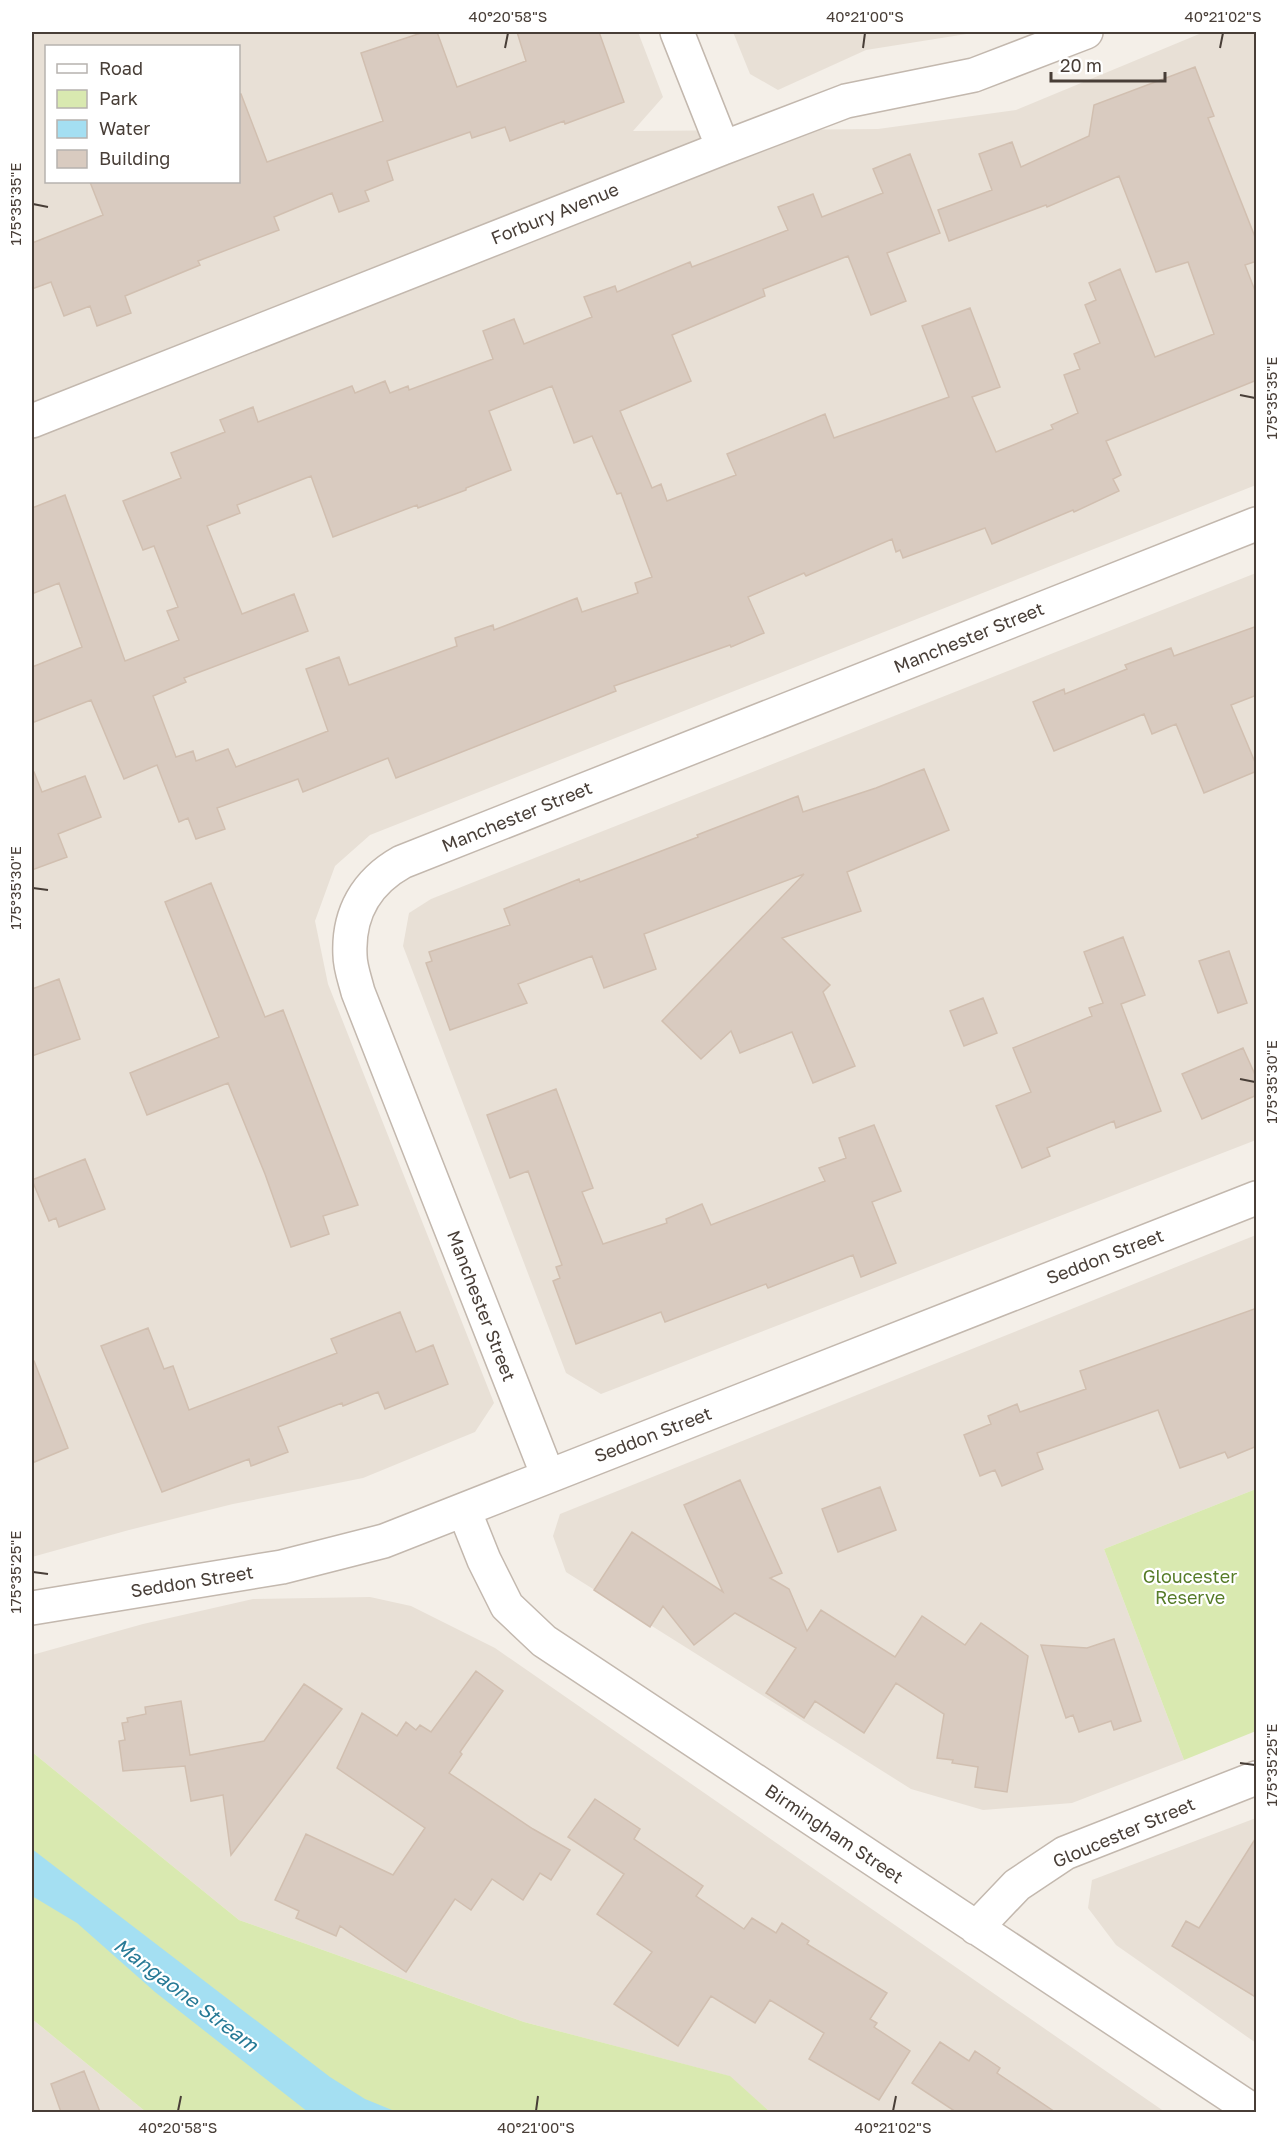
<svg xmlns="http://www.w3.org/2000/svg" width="1288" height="2144" viewBox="0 0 1288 2144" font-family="'Golos Text',sans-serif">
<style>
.residential{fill:#e8e0d6;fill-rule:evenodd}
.green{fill:#d9e9b0}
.water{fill:#a4dff2}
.building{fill:#d9cbc0;stroke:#d1bfb0;stroke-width:1.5;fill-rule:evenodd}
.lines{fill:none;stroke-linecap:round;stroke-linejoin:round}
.street-casing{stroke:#c3b8ae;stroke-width:36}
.street{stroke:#fff;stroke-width:33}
.ticks{fill:none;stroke:#483e37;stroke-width:2}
.labels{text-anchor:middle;stroke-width:4.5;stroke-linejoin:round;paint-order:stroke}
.street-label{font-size:18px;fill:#483e37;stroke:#fff}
.park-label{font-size:18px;fill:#567c28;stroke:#fff}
.water-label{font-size:20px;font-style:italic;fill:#277a96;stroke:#fff}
.neatline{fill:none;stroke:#483e37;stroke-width:2}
.ticks-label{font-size:15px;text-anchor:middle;fill:#483e37}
</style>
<rect width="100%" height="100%" fill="#f4efe8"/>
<path class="residential" d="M 32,32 L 638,32 L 663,97 L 633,131 L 878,129 L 1016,110 L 1204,32 L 1256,32 L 1256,485 L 370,835 L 335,866 L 315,921 L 328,984 L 494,1403 L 475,1432 L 363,1478 L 233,1504 L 129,1530 L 32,1557 ZM 46,46 L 238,46 L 238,182 L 46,182 Z
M 733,32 L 979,32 L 866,50 L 778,90 L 750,74 Z
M 1256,573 L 1256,1140 L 601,1394 L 566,1373 L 403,946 L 409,913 L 431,899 Z
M 1256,1235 L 1256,1489 L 1104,1549 L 1184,1760 L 1072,1803 L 983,1810 L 911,1789 L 566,1572 L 553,1536 L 560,1514 Z
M 370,1597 L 411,1606 L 495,1648 L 1165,2112 L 770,2112 L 729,2076 L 524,2022 L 239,1920 L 32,1752 L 32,1655 L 143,1624 L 253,1599 Z
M 1256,1818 L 1256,2043 L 1116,1945 L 1088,1908 L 1092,1880 Z
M 32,2019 L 146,2112 L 32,2112 Z"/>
<path class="green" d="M 1256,1489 L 1256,1731 L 1184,1760 L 1104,1549 Z
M 32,1752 L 239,1920 L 524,2022 L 730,2076 L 770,2112 L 146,2112 L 32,2019 Z"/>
<path class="water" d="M 32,1849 L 330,2077 L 365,2099 L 397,2112 L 308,2112 L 155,1992 L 77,1923 L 32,1896 Z"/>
<path class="building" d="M 424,32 L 437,32 L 457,87 L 526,61 L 517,32 L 599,32 L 624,102 L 565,124 L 564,121 L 510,141 L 505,127 L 472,138 L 470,132 L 387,161 L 393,180 L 365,191 L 369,201 L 339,212 L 332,193 L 274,217 L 279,230 L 198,261 L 200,265 L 125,296 L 131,313 L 97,326 L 90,306 L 64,316 L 51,282 L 32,289 L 32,243 L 103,215 L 90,182 L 238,182 L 238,94 L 241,94 L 267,162 L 383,121 L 361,53 Z
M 1195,67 L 1214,116 L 1208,118 L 1257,242 L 1257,261 L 1245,265 L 1257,296 L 1257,380 L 1106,441 L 1121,475 L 1113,479 L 1119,491 L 1074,512 L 1073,510 L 992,544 L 985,528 L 903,558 L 900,550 L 896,552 L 892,539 L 806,576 L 804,573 L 748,597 L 764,633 L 731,647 L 730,645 L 614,686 L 616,691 L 396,778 L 388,758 L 303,792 L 298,779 L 217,808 L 225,829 L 196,839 L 188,818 L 179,822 L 157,765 L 124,779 L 91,700 L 32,723 L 32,667 L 82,647 L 59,583 L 32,594 L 32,508 L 65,495 L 125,661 L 179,640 L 167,611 L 178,607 L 154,546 L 143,550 L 123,501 L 181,478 L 171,453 L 225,432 L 220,420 L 253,407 L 258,422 L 352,386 L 355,393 L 385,381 L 390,393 L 408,386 L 409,390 L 493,359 L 483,331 L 514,319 L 524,344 L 592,317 L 584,297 L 615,286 L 617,292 L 690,262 L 692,267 L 788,230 L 778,207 L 813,194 L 822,217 L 883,193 L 873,169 L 910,154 L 940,233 L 887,253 L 906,301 L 871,315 L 848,256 L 763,289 L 765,296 L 672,335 L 691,381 L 620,411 L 652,488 L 661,484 L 667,501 L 736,475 L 727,454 L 825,414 L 834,438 L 949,397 L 922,326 L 970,308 L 1000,387 L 972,397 L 996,452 L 1053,429 L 1051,425 L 1078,413 L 1064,375 L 1080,369 L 1074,354 L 1100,343 L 1085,305 L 1096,300 L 1089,283 L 1120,269 L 1155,357 L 1214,334 L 1188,262 L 1156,272 L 1119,176 L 1047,207 L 1046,205 L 949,241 L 938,210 L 992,190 L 979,154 L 1012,142 L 1021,167 L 1089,136 L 1094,105 ZM 552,386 L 574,443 L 592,436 L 617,494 L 621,493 L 652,577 L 635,583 L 638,593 L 582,612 L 577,598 L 494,630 L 493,625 L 455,638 L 457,646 L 349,685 L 339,657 L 306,669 L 328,731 L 236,767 L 228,749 L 196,761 L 193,751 L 176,757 L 153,696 L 186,682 L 184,678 L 308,631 L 294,594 L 242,614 L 207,526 L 240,513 L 237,505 L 311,476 L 333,537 L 417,505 L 418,508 L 466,490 L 466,488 L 511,470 L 489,411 Z
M 1257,626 L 1257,695 L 1231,705 L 1257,767 L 1257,771 L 1204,793 L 1176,724 L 1152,734 L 1144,714 L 1054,751 L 1033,702 L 1064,689 L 1065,694 L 1127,669 L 1125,665 L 1171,648 L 1174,656 Z
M 924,769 L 949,830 L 847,872 L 861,911 L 782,938 L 830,985 L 823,992 L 855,1066 L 813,1083 L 792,1032 L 740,1053 L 731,1031 L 701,1059 L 662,1021 L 804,874 L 644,934 L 656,969 L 604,988 L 592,956 L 518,984 L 527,1003 L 450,1030 L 426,963 L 432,961 L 429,952 L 510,925 L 504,909 L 579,879 L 580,882 L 698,837 L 697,835 L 798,796 L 803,812 L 876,788 Z
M 32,772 L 34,772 L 42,792 L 85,776 L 101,817 L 58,834 L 67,857 L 32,870 Z
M 211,883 L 265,1017 L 283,1010 L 358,1205 L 323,1216 L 329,1234 L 291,1247 L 265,1174 L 228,1083 L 147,1115 L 130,1073 L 219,1037 L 165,902 Z
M 1123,937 L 1145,995 L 1121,1004 L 1161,1111 L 1116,1128 L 1114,1121 L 1047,1148 L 1050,1156 L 1022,1168 L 996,1106 L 1031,1092 L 1013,1048 L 1092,1016 L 1089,1008 L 1103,1003 L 1084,952 Z
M 1229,951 L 1247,1003 L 1218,1013 L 1199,961 Z
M 59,979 L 80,1039 L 32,1056 L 32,989 Z
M 983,998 L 997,1033 L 964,1046 L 950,1011 Z
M 1243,1048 L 1257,1079 L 1257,1095 L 1202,1119 L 1182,1074 Z
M 556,1089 L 593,1188 L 582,1192 L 603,1244 L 667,1223 L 666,1219 L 702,1204 L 711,1225 L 825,1181 L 819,1168 L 846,1158 L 839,1138 L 874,1125 L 901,1191 L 872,1202 L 896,1263 L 861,1277 L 853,1255 L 768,1288 L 766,1284 L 665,1322 L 661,1312 L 576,1344 L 553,1281 L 560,1278 L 556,1267 L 562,1265 L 528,1171 L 510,1178 L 487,1115 Z
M 85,1159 L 105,1209 L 59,1227 L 56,1218 L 49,1221 L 32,1180 Z
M 1257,1308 L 1257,1446 L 1228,1458 L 1225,1452 L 1180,1468 L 1158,1410 L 1037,1453 L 1043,1469 L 1002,1486 L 995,1470 L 980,1476 L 964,1435 L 991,1424 L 988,1416 L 1017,1404 L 1020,1412 L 1086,1389 L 1080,1371 Z
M 400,1312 L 416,1352 L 433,1345 L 448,1384 L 385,1409 L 378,1392 L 343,1406 L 342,1403 L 278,1427 L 288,1452 L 251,1466 L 249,1459 L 162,1492 L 101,1346 L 148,1328 L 164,1369 L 173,1366 L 189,1410 L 337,1353 L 331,1339 Z
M 32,1361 L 34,1361 L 68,1448 L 32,1463 Z
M 740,1480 L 782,1573 L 770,1578 L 789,1589 L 807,1631 L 821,1610 L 895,1657 L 922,1616 L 965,1645 L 981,1623 L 1028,1656 L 1007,1792 L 975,1787 L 978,1767 L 952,1763 L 953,1760 L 937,1758 L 944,1714 L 896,1683 L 864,1733 L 815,1701 L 804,1718 L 766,1693 L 796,1648 L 735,1613 L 694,1645 L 663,1606 L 650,1627 L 594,1590 L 632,1532 L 723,1592 L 684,1505 Z
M 880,1487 L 896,1530 L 838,1552 L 822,1509 Z
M 1114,1639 L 1141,1721 L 1114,1730 L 1111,1721 L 1079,1732 L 1073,1715 L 1066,1718 L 1041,1645 L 1087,1648 Z
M 476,1671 L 503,1691 L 460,1752 L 462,1754 L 449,1773 L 533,1829 L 570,1850 L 551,1880 L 540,1873 L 523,1900 L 492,1879 L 471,1910 L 455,1899 L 406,1972 L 340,1926 L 336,1936 L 296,1918 L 299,1911 L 275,1900 L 306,1834 L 393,1875 L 425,1828 L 337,1768 L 362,1713 L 397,1736 L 406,1722 L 416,1730 L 420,1725 L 431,1732 Z
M 304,1684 L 342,1709 L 231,1855 L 223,1795 L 191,1801 L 185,1766 L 123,1771 L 119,1741 L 125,1740 L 122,1723 L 128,1722 L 127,1718 L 146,1714 L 145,1707 L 181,1701 L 190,1755 L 264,1741 Z
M 595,1799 L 640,1829 L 634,1839 L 703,1886 L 696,1896 L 744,1929 L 752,1918 L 776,1933 L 782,1923 L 809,1941 L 807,1944 L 887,1993 L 870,2019 L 877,2023 L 874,2027 L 910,2051 L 879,2100 L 809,2059 L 824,2033 L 770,2000 L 755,2023 L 711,1996 L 678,2046 L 614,2004 L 652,1952 L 597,1914 L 624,1874 L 568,1837 Z
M 1257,1836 L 1257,1998 L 1172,1946 L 1186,1921 L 1199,1928 Z
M 940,2042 L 969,2061 L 975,2051 L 1000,2068 L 997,2073 L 1055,2112 L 956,2112 L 912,2083 Z
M 84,2071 L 100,2112 L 61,2112 L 51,2084 Z"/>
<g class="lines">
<g class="street-casing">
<path id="street" d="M 677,32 L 723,148
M 32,421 L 723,148 L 846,101 L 974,75 L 1086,32
M 548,1476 L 358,992 C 355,980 350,967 350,955 C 348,914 366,882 402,862 L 1256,524
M 464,1510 L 484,1560 L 507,1606 L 544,1641 L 1255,2112
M 32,1608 L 282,1567 L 384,1541 L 1256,1198
M 976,1928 L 1017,1885 L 1065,1853 L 1256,1778"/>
</g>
<use href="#street" class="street"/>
</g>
<path class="ticks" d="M 505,48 L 508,33M 863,48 L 865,33M 1220,48 L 1223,33M 33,204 L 48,207M 1240,395 L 1255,398M 33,888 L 48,890M 1240,1079 L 1255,1082M 33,1572 L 48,1574M 1240,1763 L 1255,1765M 178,2111 L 181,2096M 536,2111 L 538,2096M 893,2111 L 896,2096"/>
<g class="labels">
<g class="street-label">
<text transform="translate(555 214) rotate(-22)" y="6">Forbury Avenue</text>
<text transform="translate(969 638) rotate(-22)" y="6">Manchester Street</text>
<text transform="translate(517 817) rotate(-22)" y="6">Manchester Street</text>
<text transform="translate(1105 1257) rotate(-21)" y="6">Seddon Street</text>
<text transform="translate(481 1306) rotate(69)" y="6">Manchester Street</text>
<text transform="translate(653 1435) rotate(-21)" y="6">Seddon Street</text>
<text transform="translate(192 1582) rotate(-9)" y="6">Seddon Street</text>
<text transform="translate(1124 1833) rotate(-23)" y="6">Gloucester Street</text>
<text transform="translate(834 1834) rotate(34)" y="6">Birmingham Street</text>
</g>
<g class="park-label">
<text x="1190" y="1583">Gloucester<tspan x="1190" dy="21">Reserve</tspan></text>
</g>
<g class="water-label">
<text transform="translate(186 1995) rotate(37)" y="7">Mangaone Stream</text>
</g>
</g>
<rect width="1288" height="2144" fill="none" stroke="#ffffff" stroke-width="66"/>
<rect x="45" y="45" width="195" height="138" fill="#ffffff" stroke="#b6b2af" stroke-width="1.5"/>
<rect x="57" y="64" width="30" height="9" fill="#ffffff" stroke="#b6b2af" stroke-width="1.5"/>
<text x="99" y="75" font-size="18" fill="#483e37">Road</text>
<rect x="57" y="90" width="30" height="18" fill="#d9e9b0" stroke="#b6b2af" stroke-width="1.5"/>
<text x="99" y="105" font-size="18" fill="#483e37">Park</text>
<rect x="57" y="120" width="30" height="18" fill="#a4dff2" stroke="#b6b2af" stroke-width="1.5"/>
<text x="99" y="135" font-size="18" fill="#483e37">Water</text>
<rect x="57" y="150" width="30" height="18" fill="#d9cbc0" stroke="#b6b2af" stroke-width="1.5"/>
<text x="99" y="165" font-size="18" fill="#483e37">Building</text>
<path d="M1051 72v9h114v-9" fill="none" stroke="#483e37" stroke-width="3"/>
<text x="1060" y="72" font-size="18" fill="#483e37" stroke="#ffffff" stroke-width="4.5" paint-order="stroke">20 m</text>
<rect x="33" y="33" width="1222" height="2078" class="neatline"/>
<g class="ticks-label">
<text x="508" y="22">40°20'58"S</text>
<text x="865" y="22">40°21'00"S</text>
<text x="1223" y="22">40°21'02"S</text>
<text transform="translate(16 204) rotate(-90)" y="5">175°35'35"E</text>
<text transform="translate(1272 398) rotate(-90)" y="5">175°35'35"E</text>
<text transform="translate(16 888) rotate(-90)" y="5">175°35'30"E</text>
<text transform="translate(1272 1082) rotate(-90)" y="5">175°35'30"E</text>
<text transform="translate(16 1572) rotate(-90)" y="5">175°35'25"E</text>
<text transform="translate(1272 1765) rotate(-90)" y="5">175°35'25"E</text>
<text x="178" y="2133">40°20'58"S</text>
<text x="536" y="2133">40°21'00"S</text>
<text x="893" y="2133">40°21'02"S</text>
</g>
</svg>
